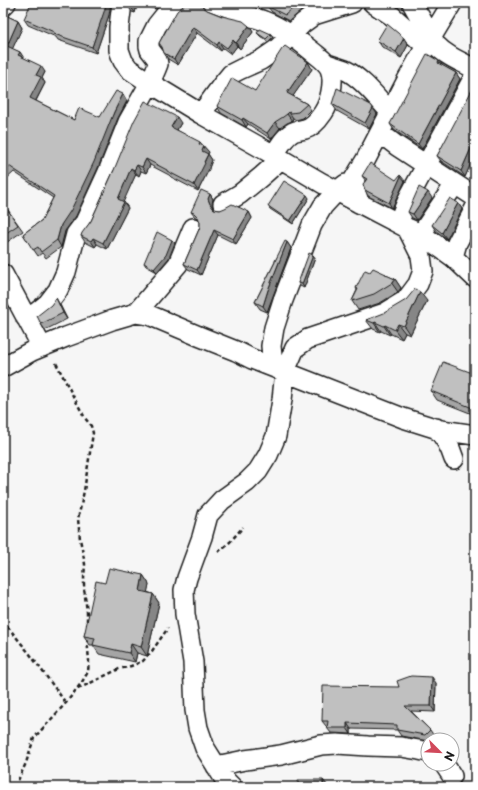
<svg xmlns="http://www.w3.org/2000/svg" width="478" height="790" viewBox="0 0 478 790" font-family="'Playpen Sans',sans-serif">
<style>
.lines{fill:none;stroke-linecap:round;stroke-linejoin:round}
.street-casing{stroke:#1c1c1c;stroke-width:22}
.path{stroke:#1c1c1c;stroke-width:2.5;stroke-dasharray:4 3;stroke-linecap:butt}
.street{stroke:#fff;stroke-width:19}
.wall{fill:#a5a5a5;stroke:#1c1c1c}
.shaded-wall{fill:#868686;stroke:#1c1c1c}
.building{fill:#c0c0c0;stroke:#1c1c1c}
</style>
<rect width="100%" height="100%" fill="#f6f6f6"/>
<filter id="ink" filterUnits="userSpaceOnUse"><feTurbulence type="fractalNoise" baseFrequency=".025" numOctaves="2"/><feDisplacementMap in="SourceGraphic" scale="8" xChannelSelector="R" yChannelSelector="G"/><feConvolveMatrix kernelMatrix="1 2 1 2 8 2 1 2 1" color-interpolation-filters="sRGB"/></filter>
<g filter="url(#ink)">
<g class="lines">
<g class="street-casing">
<path id="street" d="M 122,3 L 119,27 L 119,50 L 123,61 L 129,69 L 150,83 L 201,114 L 281,159 L 322,183 L 337,191 L 359,203 L 407,228 L 421,234 L 453,257 L 475,278
M 212,3 C 224,12 250,15 264,21 C 283,28 298,40 313,52 C 319,57 327,62 330,69 C 335,81 330,103 323,113 C 319,119 312,127 305,129 C 301,130 297,130 293,132 C 284,137 279,147 274,155
M 373,3 L 391,15 L 426,46
M 412,3 L 435,44 C 446,56 461,62 475,69
M 3,6 L 6,3
M 327,64 C 333,66 339,68 345,70 C 362,78 378,99 391,113
M 201,114 L 222,85 L 231,74 L 241,69 L 261,60 L 277,49 L 303,23 L 314,15 L 352,3
M 380,133 L 397,146 L 475,197
M 359,203 L 356,191 L 354,179 L 365,161 L 407,80 L 426,46 L 452,3
M 223,204 L 240,194 L 262,176 L 281,159
M 398,223 L 409,197 L 475,75
M 421,234 L 455,184
M 453,257 L 457,243 L 475,208
M 3,274 L 42,347
M 136,313 L 178,264 L 193,228
M 26,318 L 37,312 L 48,303 L 58,290 L 66,272 L 76,234 L 85,222 L 108,172 L 128,122 L 150,83 L 156,69 L 158,64 L 157,59 L 150,50 L 149,46 L 149,41 L 157,25 L 165,15 L 181,3
M 271,365 L 272,356 L 271,346 L 274,328 L 283,300 L 312,225 L 323,206 L 337,191 L 346,184
M 3,367 L 32,351 L 66,337 L 112,320 L 136,313 L 149,315 L 201,337 L 236,351 L 252,359 L 403,418 L 441,430 L 475,435
M 436,428 C 445,437 450,446 454,459
M 444,764 L 452,776
M 216,766 L 245,760 L 281,755 L 321,745 L 337,744 L 368,746 L 401,747 L 419,750 L 428,752
M 232,787 L 225,780 L 205,748 L 198,728 L 195,710 L 193,662 L 185,614 L 184,590 L 187,578 L 202,537 L 208,515 L 222,500 L 247,482 L 258,471 L 268,455 L 276,436 L 282,400 L 285,371 L 295,348 L 308,339 L 385,313 L 406,300 L 418,284 L 423,271 L 421,256 L 407,228"/>
</g>
<path class="path" d="M 56,363 L 72,394 L 85,418 L 91,426 L 93,433 L 84,491 L 78,519 L 80,539 L 85,564 L 84,578 L 84,588 L 87,612 L 87,625
M 218,552 L 230,542 L 243,527
M 3,621 L 29,653 L 66,703
M 78,689 L 119,669 L 131,666 L 143,661 L 152,651 L 168,628
M 15,787 L 26,763 L 34,738 L 66,703 L 82,682 L 88,672 L 89,661 L 87,638"/>
<use href="#street" class="street"/>
</g>
<path class="wall" d="M 128,3 L 163,3 L 156,9 L 137,5 L 135,13 L 132,12 L 128,6 Z
M 186,3 L 200,3 L 202,6 L 207,10 L 249,26 L 253,32 L 240,49 L 237,46 L 231,54 L 223,48 L 221,51 L 197,33 L 178,65 L 168,59 L 164,53 L 183,6 Z
M 269,3 L 316,3 L 307,6 L 289,21 L 272,12 L 267,6 Z
M 3,14 L 18,21 L 22,28 L 12,49 L 20,52 L 23,58 L 45,72 L 42,78 L 45,83 L 36,101 L 74,120 L 100,117 L 127,101 L 118,118 L 98,168 L 76,216 L 65,231 L 61,247 L 46,258 L 42,253 L 38,256 L 23,234 L 42,220 L 53,198 L 14,172 L 3,182 Z
M 109,15 L 96,53 L 58,40 L 56,37 L 28,25 L 24,19 Z
M 257,33 L 271,34 L 273,37 L 268,42 L 260,36 Z
M 378,39 L 408,45 L 401,58 L 382,47 L 378,41 L 379,40 Z
M 439,61 L 443,66 L 456,73 L 460,79 L 422,149 L 394,130 L 390,124 Z
M 308,62 L 312,69 L 293,96 L 307,104 L 311,110 L 303,118 L 296,120 L 293,118 L 292,121 L 287,123 L 280,128 L 271,139 L 248,124 L 246,127 L 221,113 L 217,106 L 255,91 Z
M 475,90 L 475,154 L 465,177 L 441,161 L 437,156 Z
M 332,104 L 377,114 L 369,129 L 337,111 Z
M 181,123 L 177,130 L 203,146 L 209,152 L 208,154 L 212,160 L 209,168 L 209,169 L 198,191 L 171,177 L 169,175 L 150,165 L 146,173 L 141,171 L 139,176 L 136,174 L 123,201 L 128,208 L 107,249 L 97,244 L 95,247 L 85,242 L 81,236 L 91,221 L 114,170 Z
M 362,176 L 405,181 L 392,208 L 368,196 L 365,190 L 366,181 Z
M 210,194 L 213,199 L 212,204 L 213,207 L 214,209 L 220,210 L 249,212 L 252,218 L 236,244 L 218,235 L 201,275 L 188,269 L 184,264 L 200,227 L 200,222 L 198,218 L 195,217 L 191,212 Z
M 309,198 L 293,224 L 270,209 L 268,206 Z
M 432,198 L 417,220 L 412,218 L 408,212 Z
M 3,203 L 23,231 L 3,245 Z
M 458,203 L 462,209 L 447,239 L 436,231 L 432,225 Z
M 287,242 L 291,248 L 267,312 L 260,309 L 255,302 L 275,262 L 275,261 Z
M 175,243 L 169,258 L 157,272 L 146,266 L 144,263 Z
M 313,255 L 315,258 L 304,288 L 300,286 L 298,283 Z
M 370,272 L 386,274 L 388,276 L 395,279 L 401,288 L 398,292 L 380,303 L 358,310 L 352,301 L 357,290 L 356,288 Z
M 427,301 L 410,335 L 405,333 L 402,339 L 391,334 L 390,335 L 381,331 L 380,332 L 373,329 L 366,320 Z
M 60,305 L 67,319 L 45,330 L 41,324 Z
M 475,374 L 475,415 L 437,400 L 431,391 Z
M 143,575 L 149,584 L 147,592 L 153,594 L 159,603 L 147,656 L 137,653 L 135,662 L 99,654 L 93,645 L 90,645 L 84,636 L 105,583 Z
M 436,683 L 435,712 L 411,711 L 430,730 L 434,736 L 430,740 L 428,740 L 428,741 L 401,736 L 397,730 L 351,729 L 351,734 L 331,733 L 327,728 L 327,727 L 326,726 L 322,721 L 399,687 Z"/>
<path class="shaded-wall" d="M 106,3 L 111,3 L 109,15 L 96,53 L 92,47 Z
M 132,3 L 136,3 L 137,5 L 135,13 L 131,7 Z
M 18,21 L 22,28 L 11,52 L 7,46 Z
M 249,26 L 253,32 L 240,49 L 236,43 Z
M 193,27 L 197,33 L 178,65 L 174,59 Z
M 404,38 L 408,45 L 401,58 L 396,52 Z
M 233,40 L 237,46 L 231,54 L 227,48 Z
M 219,42 L 223,48 L 221,51 L 217,45 Z
M 20,52 L 24,58 L 18,55 Z
M 439,61 L 443,66 L 438,63 Z
M 308,62 L 312,69 L 291,99 L 287,93 Z
M 41,66 L 45,72 L 42,78 L 45,83 L 34,104 L 30,98 L 36,75 Z
M 456,73 L 460,79 L 422,149 L 418,144 Z
M 123,94 L 127,101 L 118,118 L 98,168 L 76,216 L 65,231 L 61,247 L 57,240 L 61,225 L 114,112 Z
M 373,108 L 377,114 L 369,129 L 365,123 Z
M 289,112 L 293,118 L 292,121 L 287,114 Z
M 177,117 L 181,123 L 175,133 L 171,127 Z
M 243,118 L 248,124 L 246,127 L 242,120 Z
M 275,122 L 280,128 L 271,139 L 267,133 Z
M 475,139 L 475,154 L 465,177 L 461,171 Z
M 200,142 L 209,152 L 206,157 L 202,151 L 199,144 Z
M 208,154 L 212,160 L 209,168 L 209,169 L 198,191 L 194,185 Z
M 146,159 L 150,165 L 146,173 L 142,167 Z
M 137,165 L 141,171 L 139,176 L 134,170 Z
M 131,168 L 136,174 L 122,205 L 118,199 Z
M 401,176 L 405,181 L 392,208 L 389,203 Z
M 428,192 L 432,198 L 417,220 L 413,214 Z
M 210,194 L 213,199 L 212,204 L 213,209 L 210,204 L 208,199 Z
M 307,195 L 309,198 L 293,224 L 290,221 Z
M 124,202 L 128,208 L 107,249 L 103,243 Z
M 458,203 L 462,209 L 447,239 L 442,233 Z
M 249,212 L 252,218 L 236,244 L 233,239 Z
M 214,230 L 218,235 L 201,275 L 197,270 Z
M 93,238 L 97,244 L 95,247 L 91,241 Z
M 172,240 L 175,243 L 169,258 L 157,272 L 154,269 Z
M 287,242 L 291,248 L 267,312 L 263,306 L 268,290 Z
M 313,255 L 315,258 L 304,288 L 302,284 Z
M 386,274 L 392,282 L 395,279 L 401,288 L 398,292 L 386,275 Z
M 420,292 L 427,301 L 410,335 L 404,326 Z
M 56,298 L 60,305 L 67,319 L 63,313 Z
M 375,322 L 381,331 L 380,332 L 374,323 Z
M 398,324 L 405,333 L 402,339 L 395,330 Z
M 385,325 L 391,334 L 390,335 L 384,326 Z
M 143,575 L 149,584 L 146,600 L 140,591 Z
M 153,594 L 159,603 L 147,656 L 141,647 Z
M 131,644 L 137,653 L 135,662 L 129,653 Z
M 432,677 L 436,683 L 435,712 L 431,706 Z
M 347,723 L 351,729 L 351,734 L 347,728 Z
M 323,780 L 328,786 L 328,787 L 323,787 Z"/>
<path class="building" d="M 31,3 L 106,3 L 105,9 L 92,47 L 54,34 L 54,32 L 24,19 Z
M 128,3 L 132,3 L 131,7 L 128,6 Z
M 186,3 L 199,3 L 202,6 L 207,10 L 222,16 L 243,21 L 249,26 L 236,43 L 233,40 L 227,48 L 219,42 L 217,45 L 193,27 L 174,59 L 164,53 L 162,47 L 159,43 L 177,11 L 183,6 Z
M 269,3 L 299,3 L 285,15 L 267,6 Z
M 3,14 L 18,21 L 7,46 L 20,52 L 18,55 L 41,66 L 36,75 L 41,77 L 30,98 L 74,120 L 79,108 L 100,117 L 116,91 L 123,94 L 114,112 L 94,162 L 71,210 L 61,225 L 57,240 L 41,252 L 38,247 L 33,250 L 23,234 L 42,220 L 54,196 L 9,166 L 3,172 Z
M 387,24 L 404,38 L 396,52 L 378,41 L 379,39 L 378,39 Z
M 260,29 L 271,34 L 266,39 L 257,33 Z
M 285,46 L 308,62 L 287,93 L 307,104 L 298,112 L 291,113 L 289,112 L 287,114 L 283,117 L 275,122 L 267,133 L 243,118 L 242,120 L 217,106 L 232,78 L 255,91 L 282,49 Z
M 427,54 L 439,61 L 438,63 L 456,73 L 418,144 L 390,124 Z
M 337,88 L 371,105 L 373,108 L 365,123 L 332,104 Z
M 473,88 L 475,90 L 475,139 L 461,171 L 437,156 Z
M 145,101 L 177,117 L 171,127 L 200,142 L 199,144 L 204,146 L 202,151 L 208,154 L 204,162 L 205,163 L 194,185 L 167,171 L 167,170 L 146,159 L 142,167 L 137,165 L 134,170 L 131,168 L 118,199 L 124,202 L 103,243 L 93,238 L 91,241 L 81,236 L 82,233 L 91,221 L 114,170 L 134,121 Z
M 370,163 L 396,180 L 400,175 L 401,176 L 389,203 L 365,190 L 363,184 L 367,179 L 362,176 Z
M 284,181 L 307,195 L 290,221 L 268,206 Z
M 419,187 L 428,192 L 413,214 L 408,212 Z
M 201,190 L 210,194 L 208,199 L 210,204 L 214,209 L 220,210 L 225,208 L 232,204 L 249,212 L 233,239 L 214,230 L 197,270 L 184,264 L 200,227 L 200,222 L 198,217 L 194,213 L 191,212 Z
M 450,198 L 458,203 L 442,233 L 432,225 Z
M 3,203 L 18,225 L 3,235 Z
M 157,232 L 172,240 L 166,255 L 154,269 L 144,263 Z
M 285,241 L 287,242 L 268,290 L 263,306 L 255,302 L 275,262 L 275,261 Z
M 309,253 L 313,255 L 302,284 L 298,283 Z
M 373,268 L 386,274 L 386,275 L 395,279 L 392,283 L 374,294 L 352,301 L 358,289 L 356,288 L 365,270 L 370,272 Z
M 415,289 L 420,292 L 404,326 L 398,324 L 395,330 L 385,325 L 384,326 L 375,322 L 374,323 L 366,320 L 384,313 L 406,300 Z
M 56,298 L 63,313 L 41,324 L 37,316 L 51,305 Z
M 443,362 L 475,374 L 475,409 L 431,391 Z
M 109,568 L 143,575 L 140,591 L 153,594 L 141,647 L 131,644 L 129,653 L 93,645 L 95,638 L 84,636 L 96,581 L 105,583 Z
M 411,676 L 432,677 L 431,706 L 405,706 L 430,730 L 425,735 L 397,730 L 397,725 L 347,723 L 347,728 L 327,728 L 328,721 L 322,721 L 323,686 L 399,687 L 397,681 Z
M 298,780 L 323,780 L 323,787 L 298,787 Z"/>
</g>
<rect width="478" height="790" fill="none" stroke="#fff" stroke-width="16"/>
<rect x="8" y="8" width="462" height="774" fill="none" stroke="#1c1c1c" stroke-width="1.5" filter="url(#ink)"/>
<g transform="translate(440 752) rotate(114)"><circle r="19" fill="#ffffff" stroke="#a4a4a4"/>
<path d="M0-3L7 15L0 10L-7 15Z" fill="#d1495b"/>
<text y="-6" font-size="11" font-weight="bold" text-anchor="middle" fill="#1c1c1c">N</text>
</g>
</svg>
